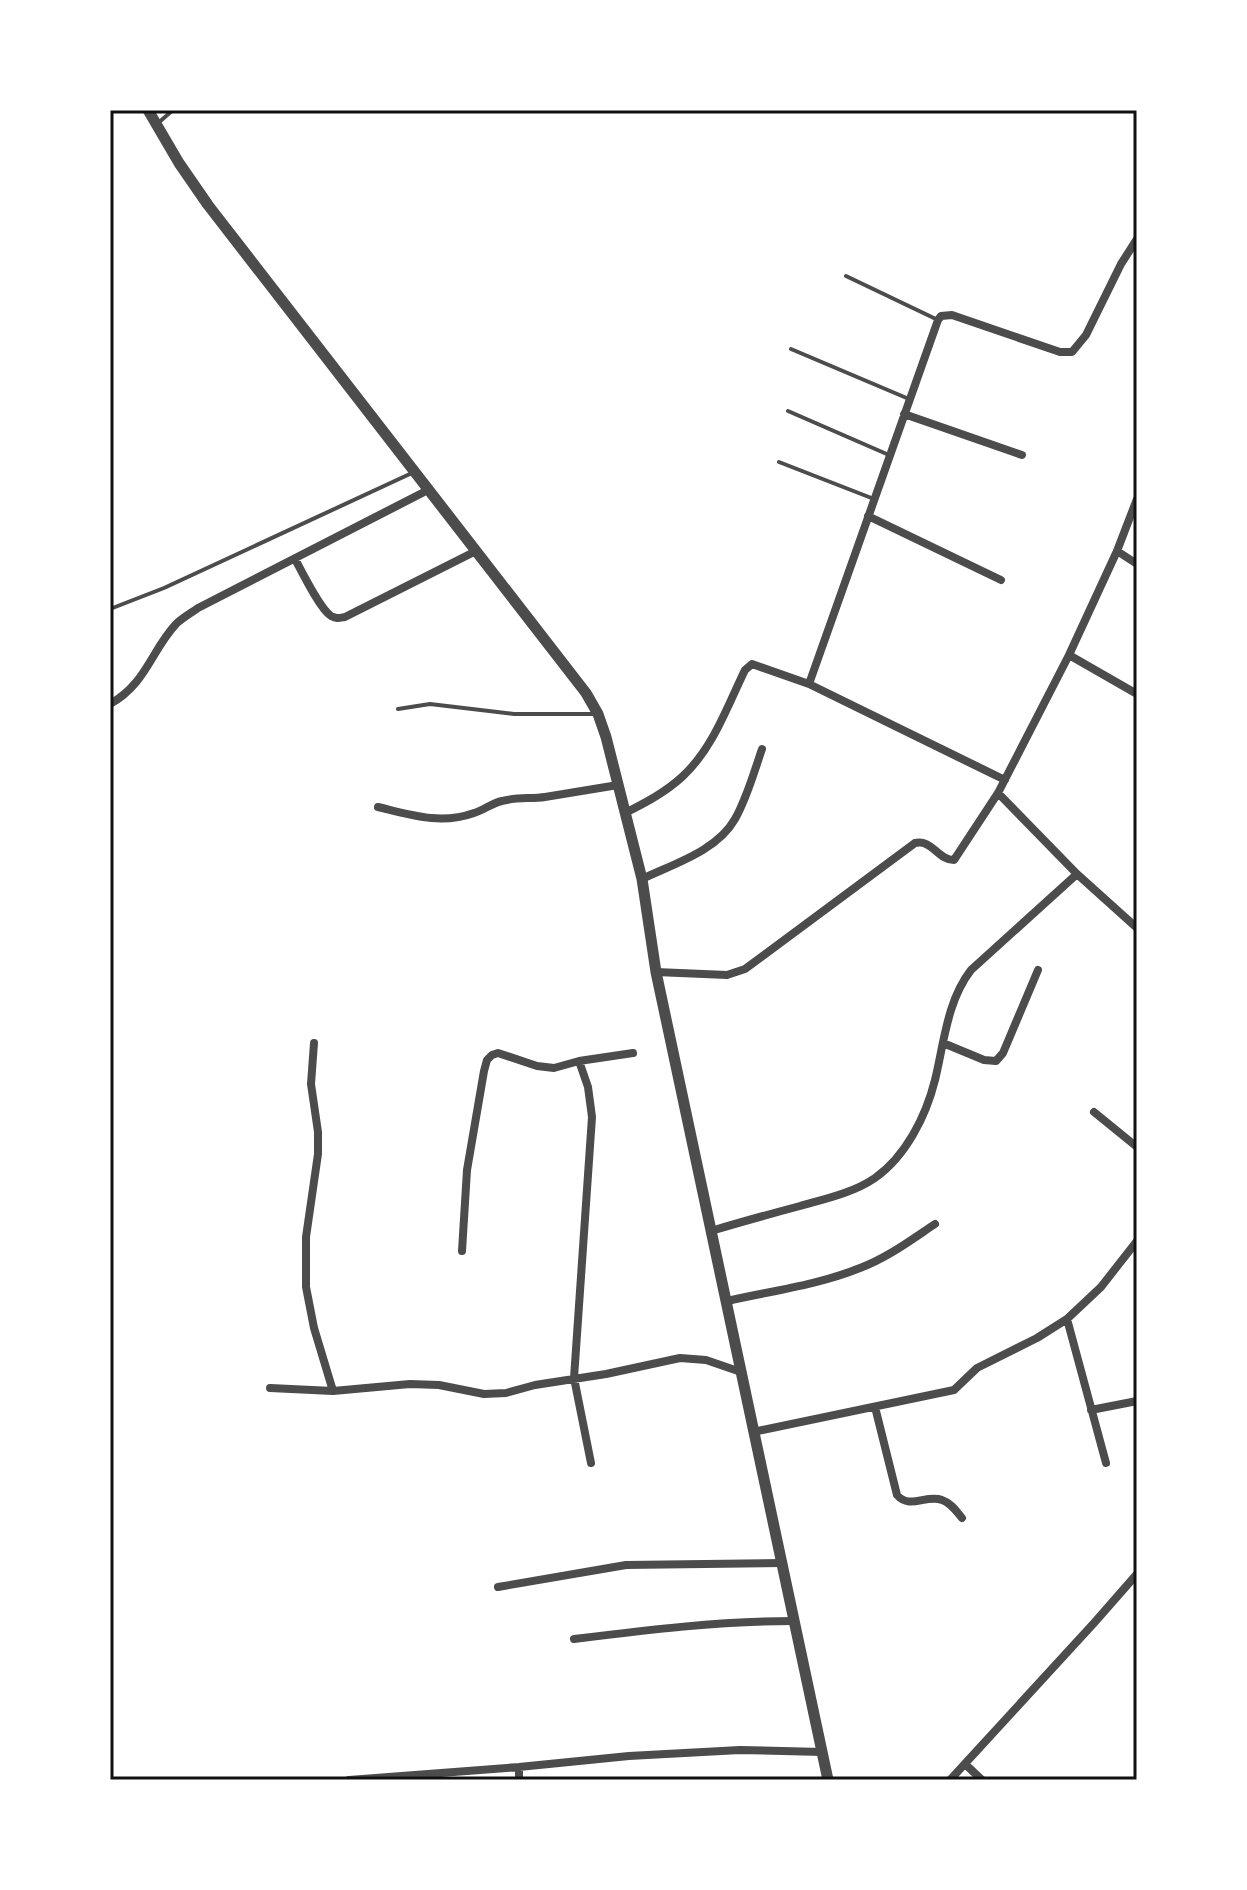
<svg xmlns="http://www.w3.org/2000/svg" width="1247" height="1890" viewBox="0 0 1247 1890" font-family="Commissioner,sans-serif">
<style>
.lines{fill:none;stroke-linecap:round;stroke-linejoin:round}
.service{stroke:#4c4c4c;stroke-width:4}
.minor{stroke:#4c4c4c;stroke-width:8}
.tertiary{stroke:#4c4c4c;stroke-width:11}
.neatline{fill:none;stroke:#111;stroke-width:3}
</style>
<rect width="100%" height="100%" fill="#fff"/>
<g class="lines">
<path class="service" d="M 157,124 L 173,110
M 846,276 L 938,320
M 791,349 L 909,399
M 788,411 L 889,455
M 779,462 L 874,499
M 110,609 L 164,588 L 412,473
M 398,709 L 430,704 L 514,714 L 596,714"/>
<path class="minor" d="M 904,414 L 1022,455
M 868,516 L 1001,580
M 1117,551 L 1137,564
M 295,559 C 302,572 320,609 331,616 C 337,619 339,618 345,617 L 476,551
M 1069,655 L 1137,694
M 809,684 L 938,320 L 941,316 L 952,315 L 1060,352 L 1072,352 L 1086,335 L 1121,264 L 1137,239
M 110,704 C 146,684 151,651 176,624 C 182,618 191,613 198,608 L 428,490
M 998,793 L 1077,874 L 1137,928
M 378,807 C 411,815 441,825 474,813 C 484,810 492,803 502,801 C 516,797 531,799 545,797 C 570,793 594,789 618,785
M 625,813 C 645,803 666,792 683,776 C 713,748 727,707 745,670 L 752,664 L 809,684 L 1005,780
M 642,879 C 673,864 717,851 735,819 C 747,798 754,772 762,749
M 656,972 L 727,975 L 745,969 L 915,843 C 932,839 938,860 954,860 L 998,793 L 1069,655 L 1117,551 L 1137,499
M 314,1043 L 311,1084 L 318,1132 L 318,1154 L 306,1237 L 306,1287 L 314,1328 L 333,1391
M 943,1043 L 984,1060 L 996,1061 L 1003,1053 L 1038,970
M 579,1061 L 588,1087 L 592,1117 L 574,1378 L 591,1463
M 1094,1112 L 1137,1147
M 711,1231 C 741,1222 770,1214 800,1206 C 825,1199 853,1193 875,1178 C 906,1156 926,1116 935,1080 C 944,1043 947,1001 971,970 L 1077,874
M 462,1251 L 467,1170 L 484,1071 L 487,1060 L 492,1055 L 498,1053 L 537,1066 L 554,1068 L 579,1061 L 633,1053
M 727,1301 C 771,1291 818,1285 860,1268 C 887,1258 911,1240 935,1224
M 1067,1319 L 1106,1463
M 270,1388 L 333,1391 L 410,1384 L 439,1385 L 484,1394 L 506,1393 L 535,1385 L 606,1374 L 680,1358 L 706,1360 L 741,1372
M 875,1407 L 897,1495 C 910,1510 926,1494 942,1500 C 951,1503 956,1511 962,1518
M 1091,1410 L 1137,1401
M 753,1432 L 954,1390 L 977,1368 L 1037,1338 L 1067,1319 L 1101,1287 L 1137,1241
M 498,1587 L 626,1565 L 783,1563
M 574,1639 C 647,1630 720,1621 793,1621
M 965,1764 L 982,1780
M 519,1767 L 519,1780
M 349,1780 L 519,1767 L 629,1756 L 740,1750 L 823,1752
M 950,1780 L 1094,1623 L 1137,1574"/>
<path class="tertiary" d="M 148,110 L 179,163 L 208,205 L 586,693 L 598,714 L 606,737 L 642,879 L 656,972 L 828,1780"/>
</g>
<rect width="1247" height="1890" fill="none" stroke="#ffffff" stroke-width="224"/>
<rect x="112" y="112" width="1023" height="1666" class="neatline"/>
</svg>
